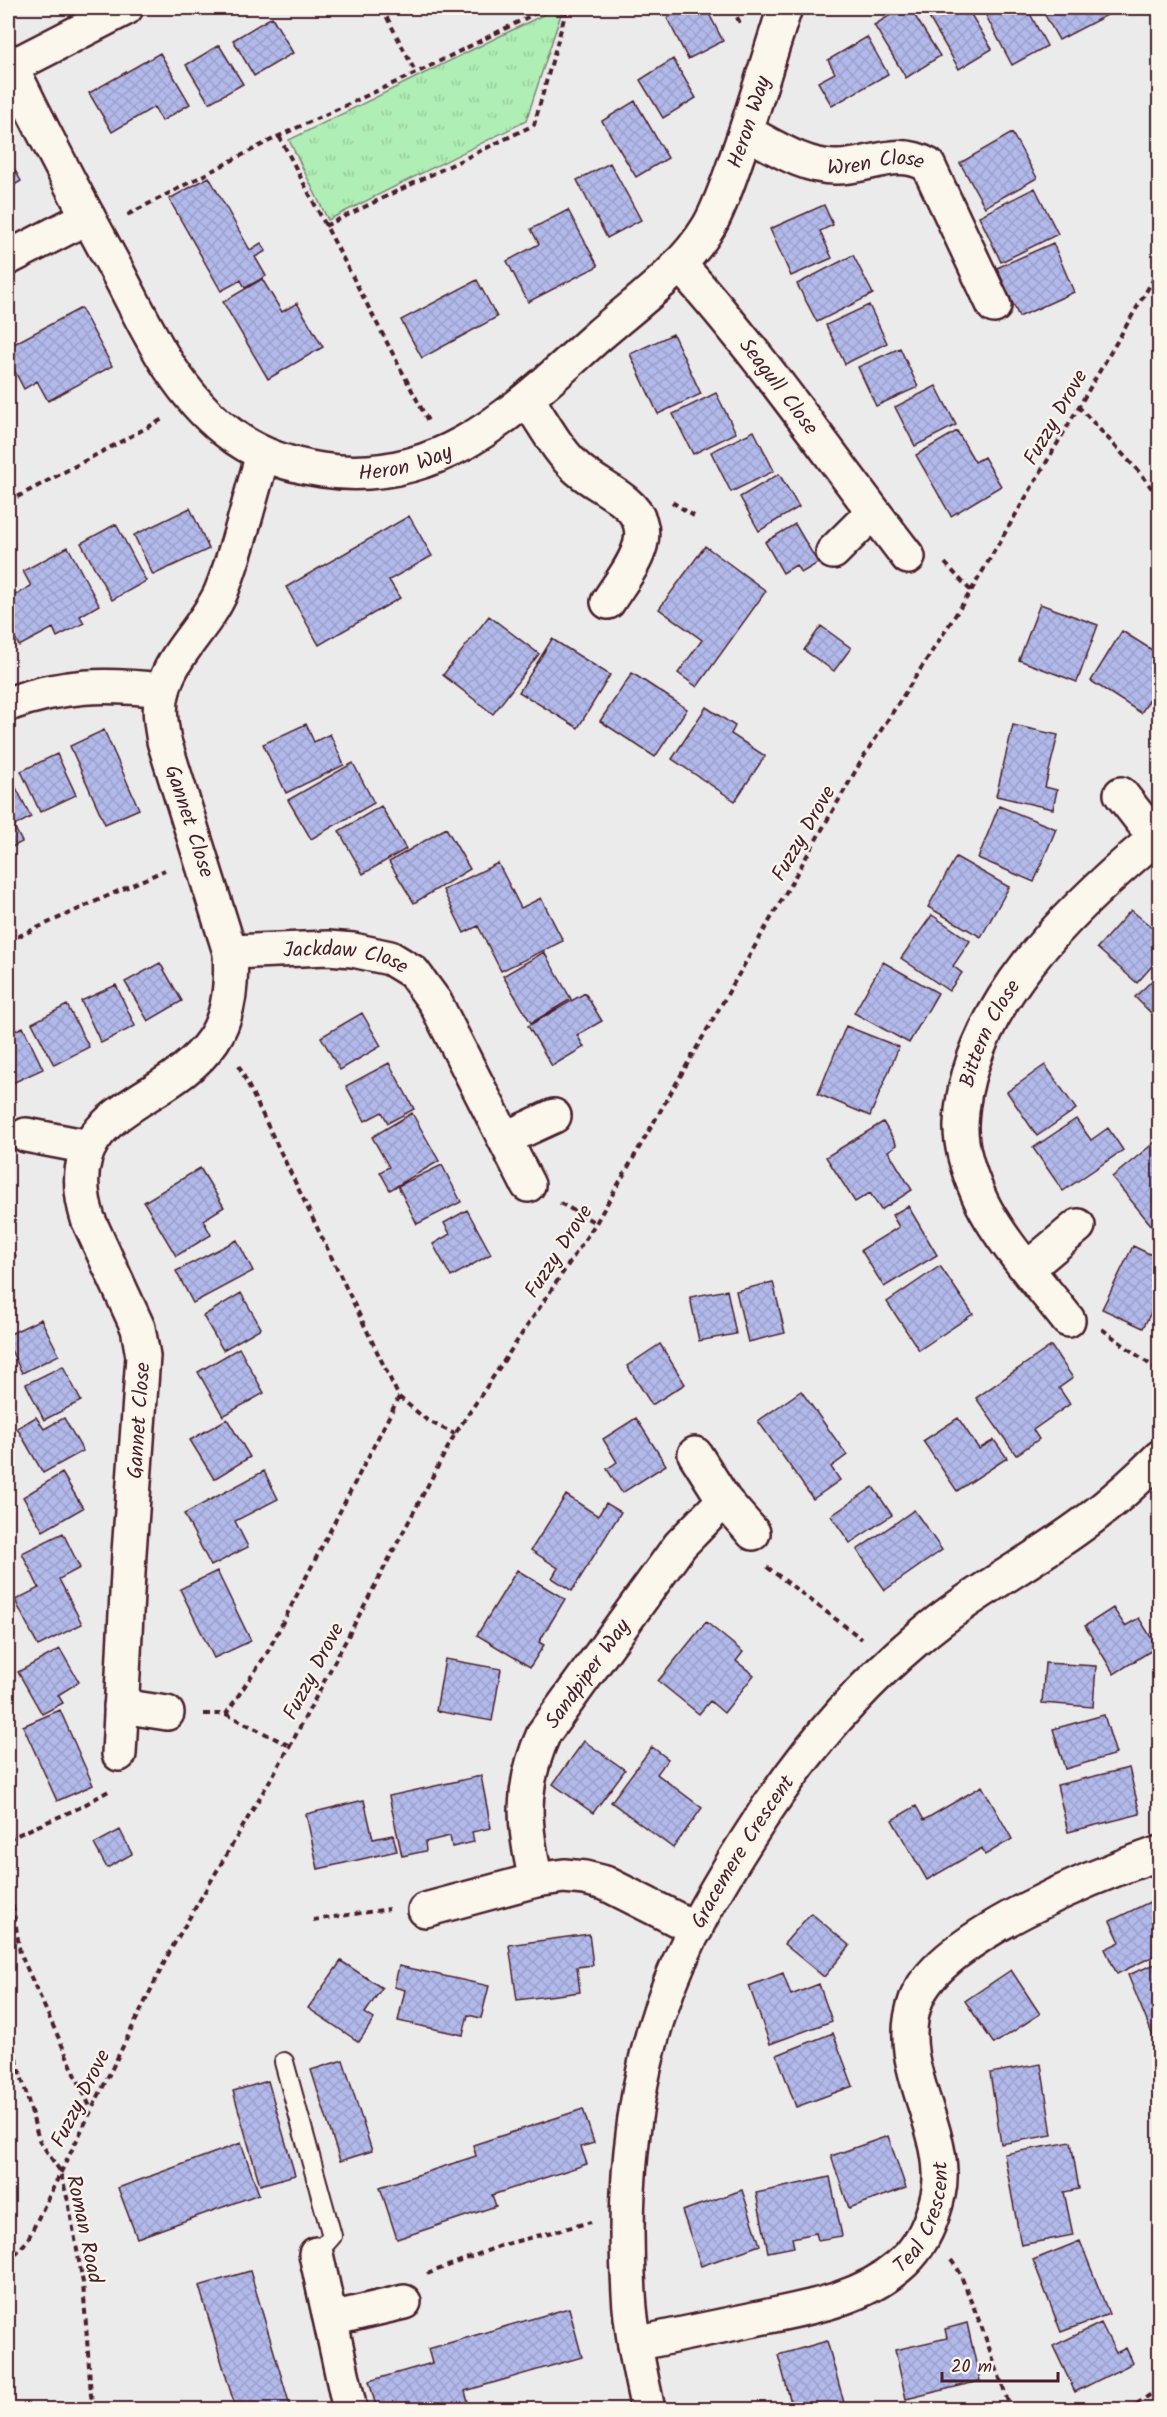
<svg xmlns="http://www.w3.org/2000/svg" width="1167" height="2417" viewBox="0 0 1167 2417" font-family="Kalam,sans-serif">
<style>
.grass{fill:url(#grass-tufts);stroke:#7c8670;stroke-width:1.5}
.building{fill:url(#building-cross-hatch);stroke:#4a1f2b;stroke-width:1.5}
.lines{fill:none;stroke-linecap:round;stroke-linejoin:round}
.service-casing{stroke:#4a1f2b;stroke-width:22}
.minor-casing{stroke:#4a1f2b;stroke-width:38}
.path{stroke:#4a1f2b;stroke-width:4;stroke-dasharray:6 4.5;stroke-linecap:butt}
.service{stroke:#fbf7ec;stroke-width:18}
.minor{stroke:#fbf7ec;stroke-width:33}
.labels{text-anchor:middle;stroke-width:4.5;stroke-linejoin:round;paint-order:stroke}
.street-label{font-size:21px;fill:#4a1f2b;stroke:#fbf7ec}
</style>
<defs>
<pattern id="grass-tufts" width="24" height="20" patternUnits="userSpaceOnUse" patternTransform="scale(1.5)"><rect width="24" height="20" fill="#afeeb5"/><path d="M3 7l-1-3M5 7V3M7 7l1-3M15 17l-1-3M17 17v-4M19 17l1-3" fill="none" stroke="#98cc9c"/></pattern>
<pattern id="building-cross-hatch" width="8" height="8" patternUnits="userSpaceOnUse" patternTransform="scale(1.5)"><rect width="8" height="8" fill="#b2baeb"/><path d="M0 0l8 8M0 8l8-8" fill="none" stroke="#9b9fca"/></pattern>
</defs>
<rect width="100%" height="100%" fill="#ecebec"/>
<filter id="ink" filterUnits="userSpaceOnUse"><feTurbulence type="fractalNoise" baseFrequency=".0167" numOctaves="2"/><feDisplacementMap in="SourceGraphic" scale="12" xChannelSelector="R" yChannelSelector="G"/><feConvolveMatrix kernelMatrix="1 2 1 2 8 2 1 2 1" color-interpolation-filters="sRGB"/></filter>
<g filter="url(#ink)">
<path class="grass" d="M 557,8 L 563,8 L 526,121 L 328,220 L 289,140 Z"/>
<path class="building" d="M 687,8 L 706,8 L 723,41 L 688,59 L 667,18 Z
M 902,8 L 910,8 L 940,56 L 906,78 L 874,25 Z
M 942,8 L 967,8 L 992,49 L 959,69 L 928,16 Z
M 982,8 L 1027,8 L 1047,46 L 1012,65 Z
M 1041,8 L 1111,8 L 1113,12 L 1059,40 Z
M 272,17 L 293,53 L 254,76 L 233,40 Z
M 867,37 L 888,74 L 832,106 L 818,82 L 835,73 L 828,60 Z
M 219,45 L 243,84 L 209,103 L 186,65 Z
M 160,53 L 190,104 L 162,121 L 154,107 L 112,132 L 89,93 Z
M 673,59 L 696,98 L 663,118 L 640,80 Z
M 635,101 L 668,158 L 636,177 L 602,121 Z
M 1012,133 L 1037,178 L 985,207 L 960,163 Z
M 8,158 L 21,181 L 8,189 Z
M 610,163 L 641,220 L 607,238 L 577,180 Z
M 209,177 L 250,250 L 261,243 L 266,251 L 255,257 L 266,276 L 245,288 L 241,280 L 221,291 L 169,199 Z
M 1035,188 L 1058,234 L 1001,262 L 979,216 Z
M 824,205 L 833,225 L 820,231 L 832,258 L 791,276 L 770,229 Z
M 568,210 L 598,266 L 528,302 L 507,261 L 539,244 L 531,229 Z
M 1053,243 L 1074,292 L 1019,317 L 997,268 Z
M 853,255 L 873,294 L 817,322 L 797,284 Z
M 262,279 L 282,312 L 297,303 L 323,347 L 268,379 L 223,302 Z
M 477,280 L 497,317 L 422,358 L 401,320 Z
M 869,305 L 887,343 L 845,364 L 826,325 Z
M 81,308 L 112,366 L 48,401 L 37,381 L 24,389 L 8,358 L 8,347 Z
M 673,334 L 701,394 L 658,414 L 630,354 Z
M 900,348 L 918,387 L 876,406 L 858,367 Z
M 936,386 L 956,425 L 915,446 L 895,407 Z
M 716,393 L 736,433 L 693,454 L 673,414 Z
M 754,431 L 774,471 L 731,492 L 711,452 Z
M 957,431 L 975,462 L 984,457 L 1001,486 L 951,516 L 916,455 Z
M 779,474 L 799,507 L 759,531 L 740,497 Z
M 190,508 L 209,549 L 153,575 L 134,535 Z
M 409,516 L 432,556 L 389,580 L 400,598 L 319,645 L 286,587 Z
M 116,524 L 146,581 L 112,600 L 81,543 Z
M 795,524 L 818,563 L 801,573 L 796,565 L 783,573 L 765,542 Z
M 705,546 L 766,591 L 697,687 L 678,673 L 702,640 L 659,609 Z
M 68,547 L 99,605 L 80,616 L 84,623 L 57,637 L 53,628 L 19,646 L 8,624 L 8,599 L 31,586 L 23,571 Z
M 1040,604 L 1098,625 L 1077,682 L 1019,660 Z
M 489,616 L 539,654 L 493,714 L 443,675 Z
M 821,626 L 851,648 L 834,671 L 804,650 Z
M 1122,631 L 1160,655 L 1160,684 L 1141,713 L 1091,681 Z
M 552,639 L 610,675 L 578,728 L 519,692 Z
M 632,673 L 687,709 L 655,757 L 600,721 Z
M 706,707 L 735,726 L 731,734 L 765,756 L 735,801 L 672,759 Z
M 306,724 L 314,742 L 330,734 L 344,765 L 286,793 L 263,744 Z
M 1013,725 L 1058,735 L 1045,787 L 1057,790 L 1053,809 L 996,796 Z
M 104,730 L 139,809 L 105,824 L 70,746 Z
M 57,754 L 76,795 L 40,812 L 21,771 Z
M 353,763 L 374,803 L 311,839 L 288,800 Z
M 10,776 L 31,817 L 14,826 L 22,842 L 8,849 L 8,778 Z
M 381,806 L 406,849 L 363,874 L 339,831 Z
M 999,806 L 1056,829 L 1034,882 L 978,858 Z
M 446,828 L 470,869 L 414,903 L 389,862 Z
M 956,857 L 1009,887 L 981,937 L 928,907 Z
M 498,863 L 521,908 L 541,898 L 563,941 L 501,971 L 478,926 L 464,933 L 443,890 Z
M 1131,910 L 1160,934 L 1160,957 L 1137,983 L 1097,948 Z
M 932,915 L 970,941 L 953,966 L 962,973 L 949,991 L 901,958 Z
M 544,952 L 571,999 L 531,1023 L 503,976 Z
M 883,962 L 938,993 L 909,1043 L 854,1013 Z
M 160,963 L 182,1001 L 148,1021 L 125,982 Z
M 1160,973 L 1160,1022 L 1135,997 Z
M 116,985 L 135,1026 L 101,1043 L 81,1001 Z
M 585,993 L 602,1021 L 577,1035 L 584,1047 L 552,1066 L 528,1026 Z
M 67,1005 L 89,1047 L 54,1065 L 32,1023 Z
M 362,1013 L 381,1046 L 340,1070 L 321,1037 Z
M 846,1026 L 899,1047 L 870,1116 L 818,1094 Z
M 23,1027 L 43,1069 L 8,1085 L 8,1034 Z
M 389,1063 L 414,1109 L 388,1123 L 382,1112 L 365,1121 L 346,1086 Z
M 1045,1065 L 1076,1109 L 1037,1136 L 1007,1092 Z
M 412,1113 L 439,1161 L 390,1190 L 380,1172 L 389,1167 L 372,1137 Z
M 1076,1119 L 1091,1140 L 1108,1128 L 1123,1150 L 1063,1191 L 1033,1148 Z
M 883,1122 L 897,1145 L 888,1151 L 912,1190 L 881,1210 L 870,1193 L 855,1202 L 826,1157 Z
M 1160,1138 L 1160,1218 L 1151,1225 L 1112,1177 Z
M 442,1165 L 461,1202 L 417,1224 L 398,1186 Z
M 200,1168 L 224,1207 L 203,1220 L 211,1235 L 176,1256 L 144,1202 Z
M 908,1206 L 937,1255 L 884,1287 L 861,1250 L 899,1227 L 892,1215 Z
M 467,1210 L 491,1254 L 451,1277 L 433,1244 L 450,1234 L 444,1223 Z
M 8,1240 L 16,1256 L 8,1260 Z
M 237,1240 L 253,1271 L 193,1303 L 176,1271 Z
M 1133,1246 L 1160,1259 L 1160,1295 L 1143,1328 L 1102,1309 Z
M 940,1266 L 973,1314 L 919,1350 L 887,1302 Z
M 773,1282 L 785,1333 L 748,1342 L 736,1291 Z
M 727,1290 L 736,1334 L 699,1341 L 690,1297 Z
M 241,1293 L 261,1328 L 223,1350 L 203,1316 Z
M 41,1319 L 59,1355 L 22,1373 L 8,1344 L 8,1335 Z
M 660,1344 L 685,1384 L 652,1405 L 627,1366 Z
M 1051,1346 L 1073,1378 L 1059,1388 L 1070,1404 L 1033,1430 L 1039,1439 L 1016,1455 L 976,1398 Z
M 239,1348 L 264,1393 L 223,1416 L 198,1372 Z
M 63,1366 L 81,1401 L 44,1420 L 26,1384 Z
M 801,1391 L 847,1455 L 831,1467 L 840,1480 L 813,1499 L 758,1421 Z
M 36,1417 L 44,1429 L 64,1418 L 83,1451 L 43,1473 L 17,1428 Z
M 636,1418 L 666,1465 L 622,1493 L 607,1469 L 617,1462 L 603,1439 Z
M 958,1418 L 979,1449 L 994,1440 L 1007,1458 L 957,1491 L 923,1441 Z
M 227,1419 L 250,1457 L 214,1479 L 190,1440 Z
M 264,1471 L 278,1499 L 235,1521 L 248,1547 L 211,1566 L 184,1514 Z
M 62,1473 L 83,1508 L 43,1531 L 23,1497 Z
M 873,1487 L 892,1515 L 850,1543 L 831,1516 Z
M 566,1495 L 598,1516 L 606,1503 L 621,1512 L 572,1591 L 552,1578 L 558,1568 L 531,1550 Z
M 914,1510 L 942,1550 L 885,1590 L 857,1550 Z
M 63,1533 L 80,1568 L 59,1579 L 82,1624 L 38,1646 L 15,1600 L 39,1588 L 22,1553 Z
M 517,1570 L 565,1599 L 539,1642 L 544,1645 L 530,1667 L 477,1635 Z
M 217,1571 L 251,1641 L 214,1658 L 180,1589 Z
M 1160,1599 L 1160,1619 L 1153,1601 Z
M 1113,1608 L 1125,1626 L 1139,1618 L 1157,1647 L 1114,1674 L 1085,1626 Z
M 706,1622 L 743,1652 L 736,1661 L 754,1675 L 724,1713 L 710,1701 L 699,1714 L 658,1681 Z
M 60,1649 L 79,1682 L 58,1695 L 63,1703 L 42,1714 L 18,1672 Z
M 445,1659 L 501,1669 L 492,1721 L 436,1711 Z
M 1045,1663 L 1096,1666 L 1093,1707 L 1042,1703 Z
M 60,1710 L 93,1785 L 57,1801 L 23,1726 Z
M 1104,1715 L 1116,1754 L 1065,1769 L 1053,1729 Z
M 584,1741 L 625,1770 L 593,1813 L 553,1784 Z
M 652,1747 L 668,1759 L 657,1774 L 702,1808 L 673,1848 L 611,1802 Z
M 1129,1768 L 1140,1814 L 1068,1832 L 1057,1785 Z
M 481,1776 L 491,1828 L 472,1832 L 474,1842 L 452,1847 L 450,1836 L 425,1842 L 426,1851 L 402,1856 L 389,1796 Z
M 982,1786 L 1012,1839 L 985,1855 L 982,1848 L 927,1880 L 892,1820 L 916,1806 L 924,1820 Z
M 364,1800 L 373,1839 L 393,1835 L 397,1851 L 318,1869 L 306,1814 Z
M 120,1830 L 132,1854 L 107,1868 L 94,1844 Z
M 1160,1897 L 1160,1953 L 1117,1974 L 1105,1949 L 1120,1942 L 1110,1921 Z
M 811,1913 L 850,1946 L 824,1977 L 784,1944 Z
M 589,1934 L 593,1965 L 577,1967 L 580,1992 L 517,2000 L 509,1945 Z
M 341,1961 L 382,1988 L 365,2013 L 374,2019 L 359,2042 L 308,2008 Z
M 1160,1962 L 1160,2045 L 1157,2046 L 1128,1975 Z
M 399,1966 L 489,1986 L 481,2018 L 468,2015 L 463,2035 L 398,2021 L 405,1990 L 394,1987 Z
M 1011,1970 L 1040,2014 L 994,2044 L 965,2001 Z
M 783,1973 L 791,1995 L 819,1984 L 832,2021 L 770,2044 L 749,1986 Z
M 833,2033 L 853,2086 L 796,2107 L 777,2055 Z
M 343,2060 L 372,2151 L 340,2161 L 311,2070 Z
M 1041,2064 L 1052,2135 L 1001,2144 L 990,2073 Z
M 268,2081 L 295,2175 L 260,2185 L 233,2091 Z
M 583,2109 L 594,2143 L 581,2147 L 587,2164 L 492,2195 L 496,2206 L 397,2239 L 380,2187 L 476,2156 L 473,2145 Z
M 888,2136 L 906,2188 L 849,2208 L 831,2156 Z
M 1071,2142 L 1079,2189 L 1064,2192 L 1073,2235 L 1021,2245 L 1004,2154 Z
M 241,2143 L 259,2194 L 137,2238 L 118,2188 Z
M 830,2177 L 842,2236 L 818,2240 L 816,2233 L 792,2238 L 794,2247 L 768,2252 L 756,2193 Z
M 742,2190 L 760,2245 L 701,2266 L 682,2211 Z
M 1080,2241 L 1109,2314 L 1061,2332 L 1033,2260 Z
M 250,2271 L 291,2409 L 288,2410 L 236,2410 L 199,2286 Z
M 569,2308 L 582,2357 L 465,2391 L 470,2410 L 377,2410 L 369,2381 L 432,2363 L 428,2349 Z
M 967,2323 L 980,2381 L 906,2399 L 895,2350 L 947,2338 L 945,2329 Z
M 1101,2323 L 1116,2353 L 1126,2348 L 1133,2363 L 1075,2392 L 1053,2346 Z
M 827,2341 L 846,2410 L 793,2410 L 778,2355 Z"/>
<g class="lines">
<g class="service-casing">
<path id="service" d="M 284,2062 L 332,2236 L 316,2254"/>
</g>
<g class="minor-casing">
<g id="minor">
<path id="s1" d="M 8,60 C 42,131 79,201 117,271 C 147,328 173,389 225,430 C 253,453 287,465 322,470 C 441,488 517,408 598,336 C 636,303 683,270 709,226 C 722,203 730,176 739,151 C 756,103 769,55 785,8"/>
<path d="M 11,67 L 126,8"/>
<path id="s2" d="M 746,132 C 773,146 805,168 837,167 C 869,167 897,147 928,165 L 994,306"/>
<path d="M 8,258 L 88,217"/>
<path id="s3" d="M 679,264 C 762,356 832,459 908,557"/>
<path d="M 527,399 C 543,422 558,452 579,470 C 593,482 611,490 625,502 C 663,534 627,571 608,602"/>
<path d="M 833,552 L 873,512"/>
<path d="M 8,704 C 64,684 104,684 163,690"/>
<path d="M 1121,794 L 1160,844"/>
<path id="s4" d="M 230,952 L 328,948 L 353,950 L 390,958 L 413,972 L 435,1002 L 528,1185"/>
<path d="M 26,1135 L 89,1147"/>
<path d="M 506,1138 L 554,1116"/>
<path d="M 1028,1268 L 1078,1226"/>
<path id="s5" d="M 1068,1320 C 1040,1284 995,1235 978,1194 C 969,1173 960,1147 961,1124 C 966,1007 1070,909 1154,839"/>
<path d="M 695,1454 L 724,1500 L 753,1533"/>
<path d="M 121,1706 L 167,1713"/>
<path id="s6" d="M 119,1754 L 129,1553 L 143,1356 L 138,1328 L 88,1219 C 53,1107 167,1108 213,1040 C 230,1015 232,982 230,952 L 164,741 C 161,724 158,707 163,690 C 172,653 206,627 221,592 C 239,548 249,500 263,455"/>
<path id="s7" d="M 536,1880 C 523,1825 520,1786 544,1733 L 680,1545 L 724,1500"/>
<path d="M 425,1910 L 536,1880 L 564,1876 L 585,1878 L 605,1883 L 696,1929"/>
<path d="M 316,2254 L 350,2410"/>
<path d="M 331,2319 L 404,2302"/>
<path id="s8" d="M 635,2344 C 673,2336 712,2328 750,2320 C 800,2309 857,2302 898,2267 C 915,2253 925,2237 932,2216 C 937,2202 941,2187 940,2172 C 938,2114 894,2059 916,2000 C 939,1937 1098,1874 1160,1853"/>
<path id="s9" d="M 648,2410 C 640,2371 631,2333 629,2294 C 623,2201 630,2100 660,2011 C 681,1947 717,1886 754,1829 C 799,1758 852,1694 917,1639 C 970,1593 1034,1562 1090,1519 C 1115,1500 1138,1479 1160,1457"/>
</g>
</g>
<path class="path" d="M 382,8 L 416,73
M 732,8 L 740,23
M 279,136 L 428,421
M 130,215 L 129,214 L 279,136 L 416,73 L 546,8
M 325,226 L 534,125 L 567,8
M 1078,406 L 1142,475 L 1160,500
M 8,502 L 163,419
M 672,502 L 694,516
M 945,563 L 971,591
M 8,941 L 165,870
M 560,1203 L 596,1223
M 1102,1329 L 1160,1372
M 399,1397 L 428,1421 L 455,1434
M 767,1567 L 862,1639
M 204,1714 L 226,1714 L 267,1653 L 399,1397 L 239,1066
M 226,1714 L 290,1746
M 8,1839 L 79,1808 L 112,1789
M 8,1874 L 20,1953 L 91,2109
M 313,1920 L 389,1909
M 8,2028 L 39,2140 L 60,2171 L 68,2201 L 83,2283 L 91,2395 L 94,2410
M 951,2260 L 959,2271 L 982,2328 L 1011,2410
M 8,2263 L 27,2241 L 170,1951 L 290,1746 L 455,1434 L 596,1223 L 863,758 L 971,591 L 1160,268
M 427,2274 L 502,2245 L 591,2222
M 1128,2410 L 1160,2388"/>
<use href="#service" class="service"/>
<use href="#minor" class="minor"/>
</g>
</g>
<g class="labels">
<g class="street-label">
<text dy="7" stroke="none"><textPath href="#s1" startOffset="1125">Heron Way</textPath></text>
<text dy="7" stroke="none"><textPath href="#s2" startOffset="138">Wren Close</textPath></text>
<text dy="7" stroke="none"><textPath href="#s3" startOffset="158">Seagull Close</textPath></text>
<text transform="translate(1055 417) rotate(-60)" y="7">Fuzzy Drove</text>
<text dy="7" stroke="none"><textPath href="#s1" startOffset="622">Heron Way</textPath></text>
<text transform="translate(190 821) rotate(72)" y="7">Gannet Close</text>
<text transform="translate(803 833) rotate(-60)" y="7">Fuzzy Drove</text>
<text dy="7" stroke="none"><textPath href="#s4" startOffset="117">Jackdaw Close</textPath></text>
<text dy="7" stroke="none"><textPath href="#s5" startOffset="324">Bittern Close</textPath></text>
<text transform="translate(558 1251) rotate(-57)" y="7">Fuzzy Drove</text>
<text dy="7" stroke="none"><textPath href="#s6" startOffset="334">Gannet Close</textPath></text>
<text transform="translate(313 1671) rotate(-62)" y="7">Fuzzy Drove</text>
<text dy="7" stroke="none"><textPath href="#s7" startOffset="224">Sandpiper Way</textPath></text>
<text dy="7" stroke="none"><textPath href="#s9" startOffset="584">Gracemere Crescent</textPath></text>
<text transform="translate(80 2098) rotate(-63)" y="7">Fuzzy Drove</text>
<text dy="7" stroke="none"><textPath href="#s8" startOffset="334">Teal Crescent</textPath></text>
<text transform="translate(85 2229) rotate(78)" y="7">Roman Road</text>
</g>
</g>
<rect width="1167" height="2417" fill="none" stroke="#fbf7ec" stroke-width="30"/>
<rect x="15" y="15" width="1137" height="2387" fill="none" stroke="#4a1f2b" stroke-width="2" filter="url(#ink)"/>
<path d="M942 2372v9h116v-9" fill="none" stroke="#4a1f2b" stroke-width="3"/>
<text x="951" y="2372" font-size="18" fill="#4a1f2b" stroke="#fbf7ec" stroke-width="4.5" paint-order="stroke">20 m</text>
</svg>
